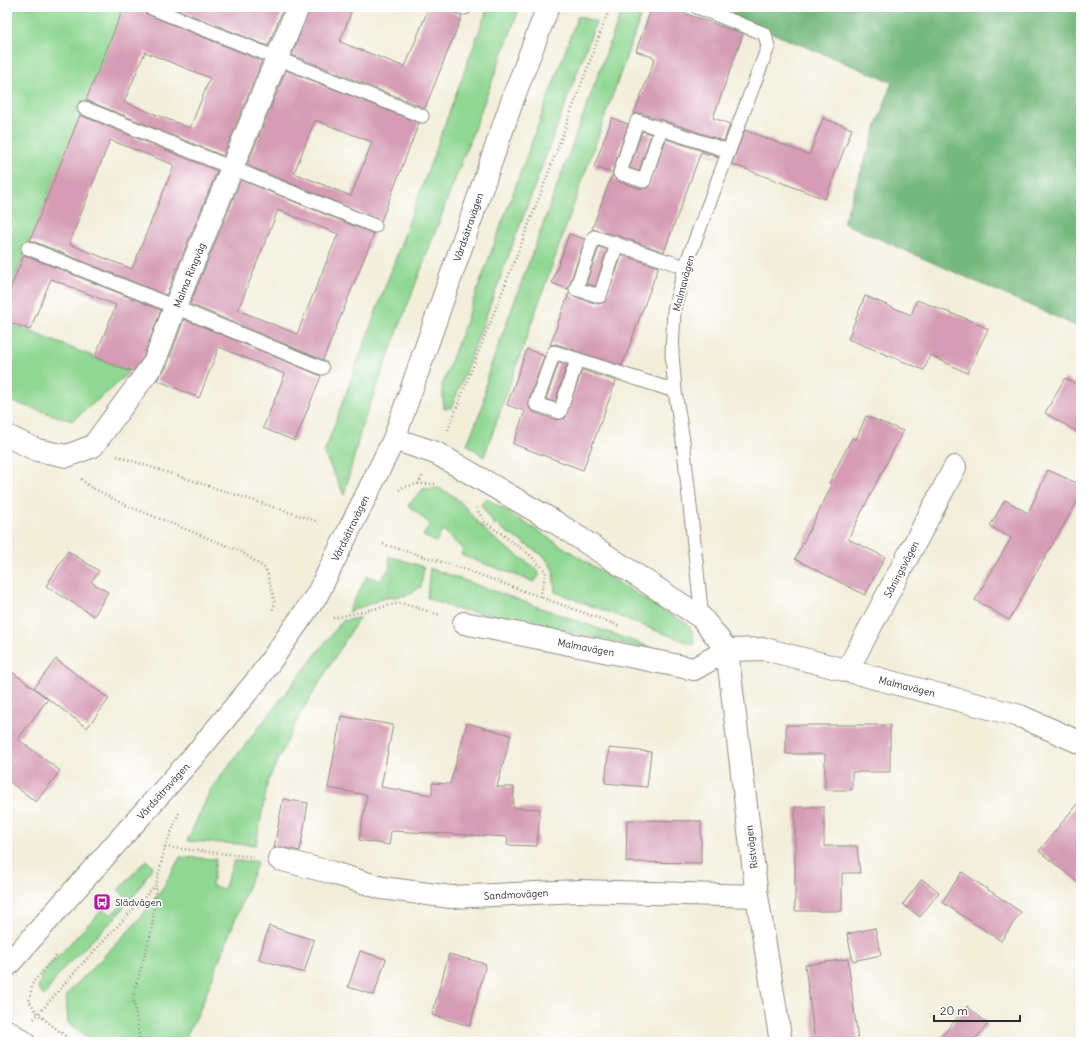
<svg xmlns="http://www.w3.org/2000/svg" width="1088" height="1049" viewBox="0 0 1088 1049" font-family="Delius,sans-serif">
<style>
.green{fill:#8fd792;stroke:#5d815e}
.forest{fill:#73b87c;stroke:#4f7254}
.building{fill:#d69cb5;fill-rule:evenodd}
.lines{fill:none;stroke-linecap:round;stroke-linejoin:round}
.lane-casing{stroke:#8e8c82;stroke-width:15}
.street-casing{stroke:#8e8c82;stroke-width:24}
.secondary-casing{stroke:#8e8c82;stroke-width:24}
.path{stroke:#8e8c82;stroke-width:2.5;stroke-dasharray:1 3;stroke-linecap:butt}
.lane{stroke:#fff;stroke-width:13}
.street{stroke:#fff;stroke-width:22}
.secondary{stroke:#fff;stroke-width:22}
.labels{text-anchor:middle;stroke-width:3.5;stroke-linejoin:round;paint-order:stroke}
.street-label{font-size:10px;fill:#2b2b2b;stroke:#fff}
.poi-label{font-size:10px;fill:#2b2b2b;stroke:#fff;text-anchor:start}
</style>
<rect width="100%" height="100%" fill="#fff"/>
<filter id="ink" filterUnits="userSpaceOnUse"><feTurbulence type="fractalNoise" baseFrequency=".025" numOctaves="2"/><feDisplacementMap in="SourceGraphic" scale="8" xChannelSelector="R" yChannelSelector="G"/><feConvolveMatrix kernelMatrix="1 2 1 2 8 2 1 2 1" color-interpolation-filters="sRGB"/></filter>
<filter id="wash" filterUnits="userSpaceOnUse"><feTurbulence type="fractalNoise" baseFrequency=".012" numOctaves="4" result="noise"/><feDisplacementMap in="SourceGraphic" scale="16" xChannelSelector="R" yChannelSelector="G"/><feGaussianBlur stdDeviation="0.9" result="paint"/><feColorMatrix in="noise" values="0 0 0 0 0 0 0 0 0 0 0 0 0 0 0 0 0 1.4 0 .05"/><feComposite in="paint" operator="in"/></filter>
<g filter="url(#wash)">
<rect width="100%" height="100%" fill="#f2eeda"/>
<path class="green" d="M 7,7 L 125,7 L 7,297 Z
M 488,7 L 520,7 L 362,426 L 344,495 L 324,453 Z
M 623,7 L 644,7 L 484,457 L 467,444 L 483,405 L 487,376 Z
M 578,16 L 596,22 L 452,407 L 444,409 L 442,386 Z
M 7,322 L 129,371 L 116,385 L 72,421 L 7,400 Z
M 438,488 C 465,499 466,512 486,531 C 501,546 521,557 538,570 L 539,576 L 534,582 L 461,555 L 463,550 L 443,530 L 436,542 L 423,536 L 430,524 L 408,505 L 423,489 Z
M 486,498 L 665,612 C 683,621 695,623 694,645 L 555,592 L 553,570 L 545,557 L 493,523 L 481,504 Z
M 389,556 L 424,567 L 421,587 L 408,595 L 386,598 L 348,612 L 367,576 L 380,581 L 390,567 Z
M 430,568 L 669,654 L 502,616 L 454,609 L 427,598 Z
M 359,618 L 298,718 L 268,781 L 256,845 L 187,841 L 212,787 L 342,621 Z
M 180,857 L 216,859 L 212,886 L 224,889 L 234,861 L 258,861 L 199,1012 L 183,1042 L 94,1042 L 68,1023 L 66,995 L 137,922 L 161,891 Z
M 146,860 L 153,866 L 137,892 L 116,917 L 62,970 L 44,996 L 38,988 L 42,973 L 103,909 L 111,915 L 127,898 L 118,890 Z"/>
<path class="forest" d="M 708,7 L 1081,7 L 1081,328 L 843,223 L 892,82 Z"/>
<g id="blocks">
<path class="building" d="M 124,7 L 141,7 L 146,14 L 262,61 L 223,156 L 86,100 ZM 145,52 L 210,78 L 190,128 L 124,102 Z
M 171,7 L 284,7 L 268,46 Z
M 310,7 L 353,7 L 340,42 L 405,67 L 429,7 L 438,7 L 462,16 L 425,108 L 292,55 Z
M 652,7 L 667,7 L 743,34 L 713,118 L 730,124 L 724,141 L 663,120 L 639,113 L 634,114 L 655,58 L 636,51 Z
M 286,70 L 419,123 L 381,221 L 247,165 ZM 315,120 L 372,142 L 351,196 L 294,173 Z
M 80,115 L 217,171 L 166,295 L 30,240 ZM 110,140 L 174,165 L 132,269 L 69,244 Z
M 612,118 L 628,124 L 612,173 L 594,167 Z
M 823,118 L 852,129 L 825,199 L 732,164 L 745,130 L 809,155 Z
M 642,131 L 651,134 L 639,171 L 630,168 Z
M 666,139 L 718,156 L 718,158 L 701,152 L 664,252 L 619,236 L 592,229 L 612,175 L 617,181 L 641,189 L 649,187 Z
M 241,180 L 374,234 L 323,360 L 190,304 ZM 278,210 L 338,234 L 297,334 L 238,310 Z
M 569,234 L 585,239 L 568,289 L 552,283 Z
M 599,247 L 607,250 L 595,286 L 586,284 Z
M 24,255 L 161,310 L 143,357 L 133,371 L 129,369 L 129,371 L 95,357 L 116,305 L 51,279 L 30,330 L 7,321 L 7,297 Z
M 622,255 L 658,267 L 658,268 L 622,366 L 556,344 L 550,345 L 569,293 L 574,297 L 598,304 L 605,302 Z
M 865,296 L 911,315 L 917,300 L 958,316 L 958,315 L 988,329 L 967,373 L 930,355 L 924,370 L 848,339 Z
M 184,319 L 321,376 L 295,441 L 263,428 L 285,374 L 219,347 L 199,398 L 157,380 L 166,368 Z
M 527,349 L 544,356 L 528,402 L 530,409 L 533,412 L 557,420 L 565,418 L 582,370 L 616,381 L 583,470 L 513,444 L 525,411 L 507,405 Z
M 559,362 L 567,365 L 555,402 L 546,399 Z
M 1065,378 L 1081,387 L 1081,434 L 1045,413 Z
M 866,416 L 903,431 L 848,539 L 885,557 L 865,595 L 795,559 L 832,485 L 829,483 L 852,438 L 856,440 Z
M 1048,470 L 1081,485 L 1081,495 L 1009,620 L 975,600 L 1011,538 L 990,526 L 1005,500 L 1028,513 Z
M 68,551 L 99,571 L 91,582 L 108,592 L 94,616 L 46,586 Z
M 56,659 L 109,699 L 87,728 L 34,688 Z
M 7,668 L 48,699 L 18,739 L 60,771 L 36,802 L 7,780 Z
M 341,716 L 393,725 L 381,787 L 432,795 L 432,783 L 450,784 L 467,723 L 511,735 L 497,787 L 514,787 L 513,808 L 540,809 L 537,846 L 507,845 L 508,837 L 391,831 L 389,845 L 359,840 L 367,795 L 328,788 Z
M 786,725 L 890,725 L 890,772 L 852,772 L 852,790 L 825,790 L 825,754 L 786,754 Z
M 609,748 L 651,752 L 647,787 L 605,783 Z
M 283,799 L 308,803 L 300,851 L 282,847 L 274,848 Z
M 1081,799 L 1081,885 L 1039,851 Z
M 795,807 L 824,807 L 824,846 L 857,846 L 860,873 L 842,873 L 842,911 L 795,911 Z
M 627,820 L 701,821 L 701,863 L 626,862 Z
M 962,872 L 1021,912 L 1001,941 L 942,902 Z
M 922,879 L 939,892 L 920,917 L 903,904 Z
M 269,926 L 314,940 L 304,973 L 259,959 Z
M 875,928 L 881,955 L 853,961 L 847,934 Z
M 360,951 L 386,959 L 374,995 L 348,987 Z
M 449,954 L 486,964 L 470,1026 L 432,1015 Z
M 848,959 L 858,1042 L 815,1042 L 805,965 Z
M 967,1006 L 988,1024 L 973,1042 L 937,1042 Z"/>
</g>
</g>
<g filter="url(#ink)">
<use href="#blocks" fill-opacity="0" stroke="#8e8c82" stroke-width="1"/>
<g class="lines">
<g class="lane-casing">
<path id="lane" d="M 149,7 L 422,116
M 462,7 L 465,8
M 697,7 L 765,34 L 768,47 L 685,267 L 674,310 L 672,354 L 675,391 L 683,441 L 702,618
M 84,108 L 375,226
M 661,128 L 644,181 L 620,173 L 637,121 L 729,151
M 617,244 L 600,296 L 576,289 L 594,237 L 685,267
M 28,248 L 175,307 L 322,368
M 577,360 L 560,412 L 536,404 L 554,352 L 675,391"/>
</g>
<g class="street-casing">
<path id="street" d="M 7,436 L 37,450 L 67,456 L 93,446 L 154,363 L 175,307 L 298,7
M 394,439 L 436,453 L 555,522 L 702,618 L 727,650 L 765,649 L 1020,716 L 1081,743
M 464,623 L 694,669 L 727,650 L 757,896 L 781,1042
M 847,671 L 955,467
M 279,859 L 333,873 L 382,888 L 451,897 L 579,891 L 757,896"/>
</g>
<g class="secondary-casing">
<path id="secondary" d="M 7,966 L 193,757 L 258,679 L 317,595 L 394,439 L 515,93 L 548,7
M 7,1031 L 24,1042"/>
</g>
<path class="path" d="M 448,430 L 541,193 L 610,7
M 117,456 L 316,521
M 81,479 L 89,486 L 123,504 L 240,551 L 266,569 L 275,603 L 272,611
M 418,484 L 435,484
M 399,490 L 403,487 L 418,484 L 423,475
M 476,508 L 485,522 L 529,554 L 546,572 L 540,597
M 383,544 L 461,568 L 620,626
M 333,618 L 401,603 L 440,615
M 165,847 L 254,857
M 7,923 L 12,918
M 56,956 L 33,982 L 29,1001 L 38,1014 L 73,1042
M 34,1019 L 82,964 L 156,885 L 165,847 L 179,813
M 140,1042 L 133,996 L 152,929 L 156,886"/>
<use href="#lane" class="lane"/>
<use href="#street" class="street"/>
<use href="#secondary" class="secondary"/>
</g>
</g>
<defs>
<g id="bus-square" transform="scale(0.9)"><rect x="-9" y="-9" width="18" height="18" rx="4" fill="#b5179e" stroke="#fff"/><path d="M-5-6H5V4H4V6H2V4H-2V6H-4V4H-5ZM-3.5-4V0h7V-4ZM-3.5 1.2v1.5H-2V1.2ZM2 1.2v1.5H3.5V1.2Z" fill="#fff"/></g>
</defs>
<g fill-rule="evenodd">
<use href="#bus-square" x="102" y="902"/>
</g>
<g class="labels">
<g class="street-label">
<text transform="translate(468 227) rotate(-71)" y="4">Vårdsätravägen</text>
<text transform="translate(189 275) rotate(-68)" y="4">Malma Ringväg</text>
<text transform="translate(683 283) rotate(-75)" y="4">Malmavägen</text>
<text transform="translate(350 528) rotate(-64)" y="4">Vårdsätravägen</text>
<text transform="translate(901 569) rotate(-62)" y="4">Såningsvägen</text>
<text transform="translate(586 647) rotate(11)" y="4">Malmavägen</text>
<text transform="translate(907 686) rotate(14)" y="4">Malmavägen</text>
<text transform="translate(163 791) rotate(-48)" y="4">Vårdsätravägen</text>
<text transform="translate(751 847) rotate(-97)" y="4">Ristvägen</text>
<text transform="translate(516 894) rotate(-3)" y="4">Sandmovägen</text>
</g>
<g class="poi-label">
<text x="115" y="906">Slädvägen</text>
</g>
</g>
<rect width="1088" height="1049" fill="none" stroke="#fff" stroke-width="24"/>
<path d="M934 1015v6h86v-6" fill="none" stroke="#2b2b2b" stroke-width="2"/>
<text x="940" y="1015" font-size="12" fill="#2b2b2b" stroke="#ffffff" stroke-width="3" paint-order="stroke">20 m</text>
</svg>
